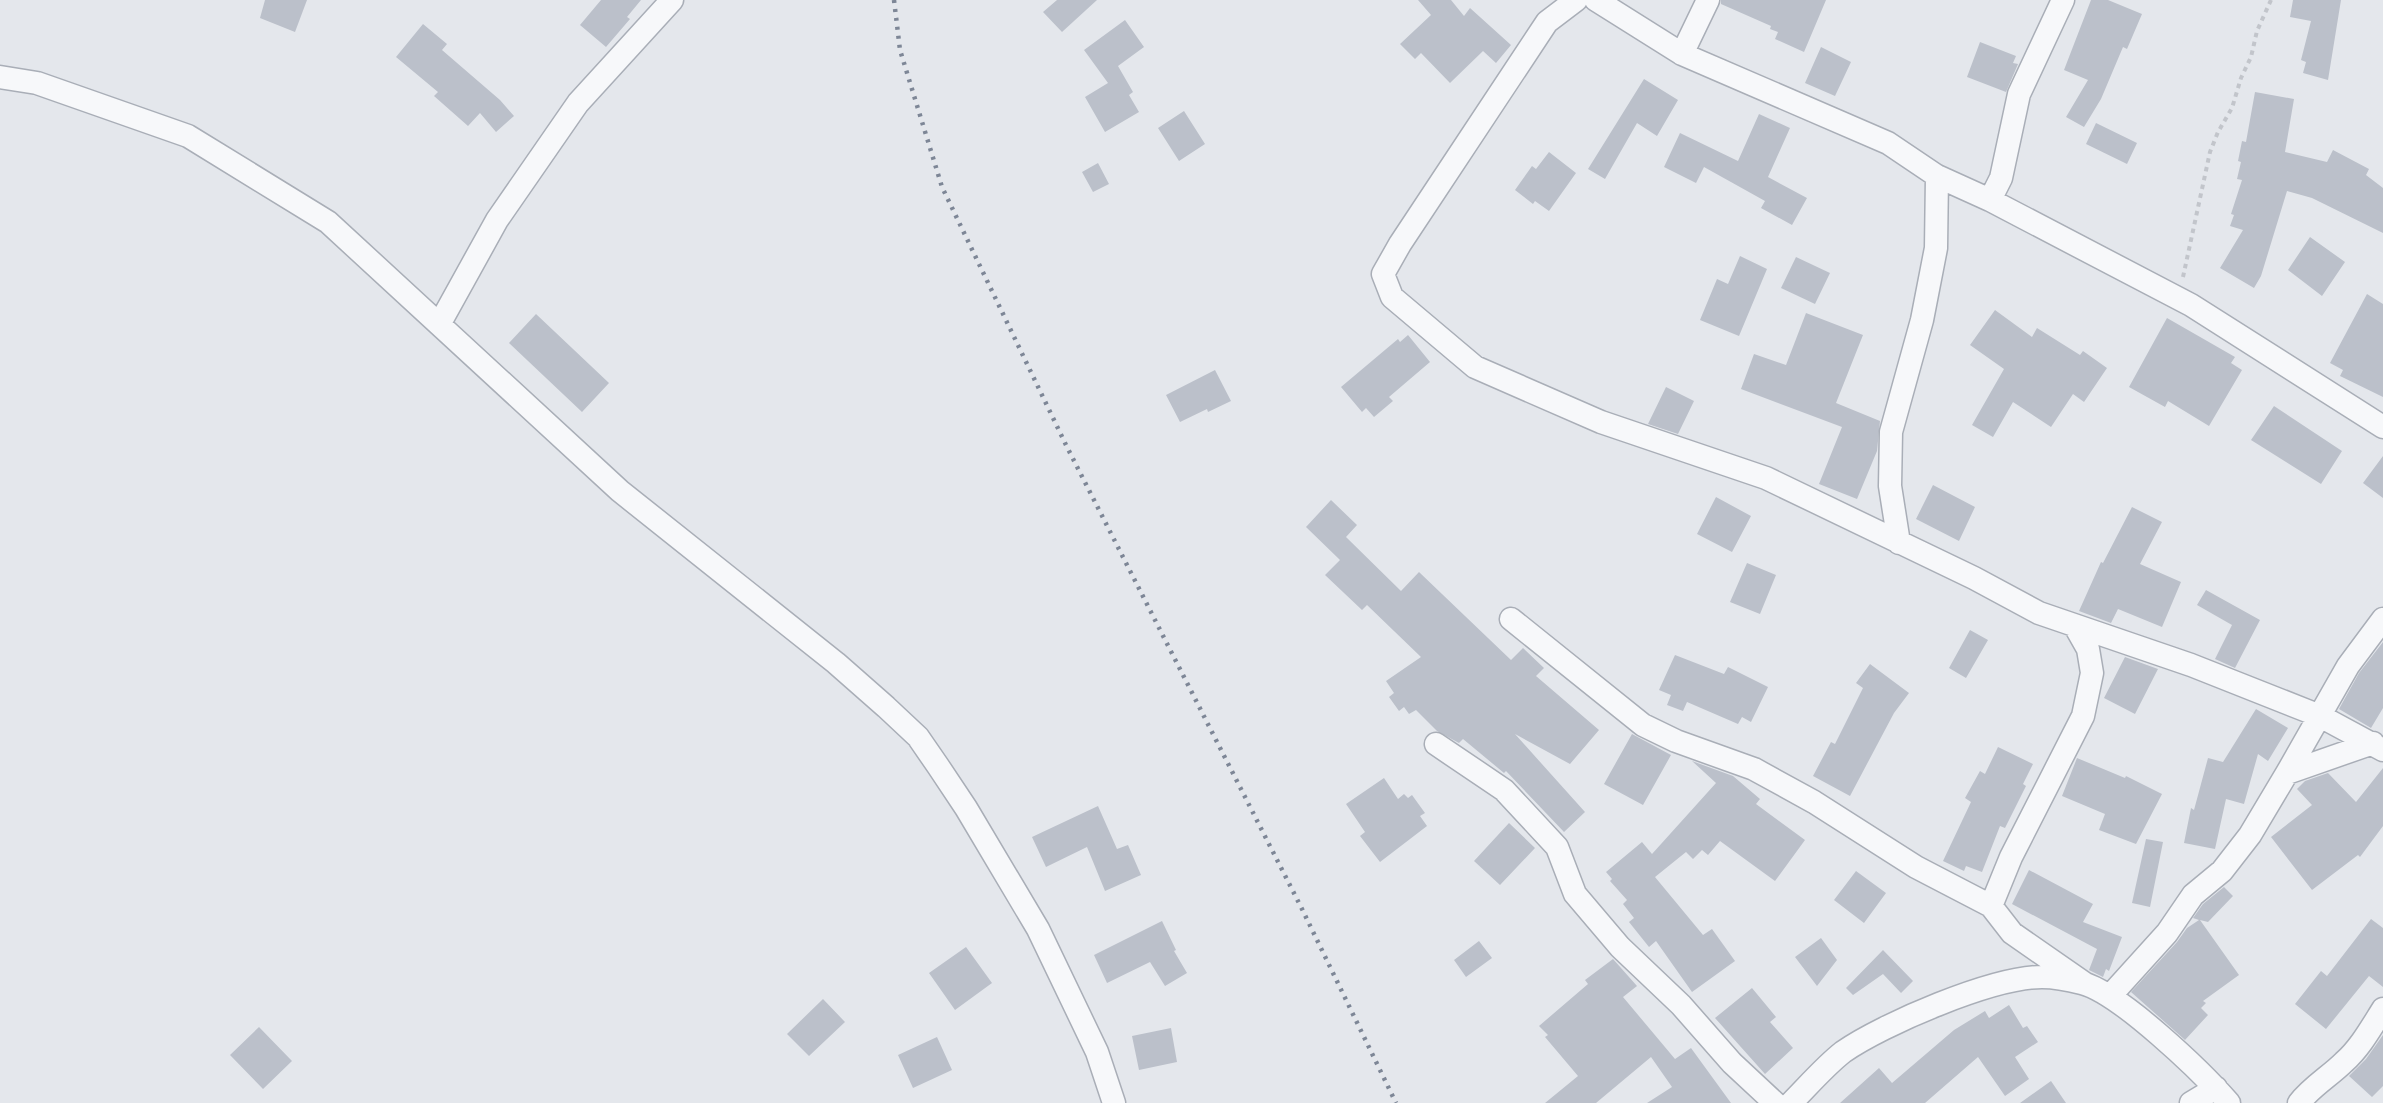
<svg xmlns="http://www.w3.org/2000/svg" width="2383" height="1103" viewBox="0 0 2383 1103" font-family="'DM Sans',sans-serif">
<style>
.building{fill:#bbc0ca}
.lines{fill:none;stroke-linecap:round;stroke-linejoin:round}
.minor-casing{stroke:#a9aeb7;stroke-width:25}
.path{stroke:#c2c5cb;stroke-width:4;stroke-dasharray:4.5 4.5;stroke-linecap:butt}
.minor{stroke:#f7f8fa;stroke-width:22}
.rail{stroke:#7d8696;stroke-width:4.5;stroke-dasharray:3 6;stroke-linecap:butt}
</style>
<rect width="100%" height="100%" fill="#e4e7ec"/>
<path class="building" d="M 265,0 L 307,0 L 295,32 L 260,18 Z
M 601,0 L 641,0 L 627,17 L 630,19 L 606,47 L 580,25 Z
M 1057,0 L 1097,0 L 1062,32 L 1043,12 Z
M 1418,0 L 1451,0 L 1464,16 L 1470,8 L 1511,45 L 1496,63 L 1483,51 L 1450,83 L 1421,53 L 1415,59 L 1400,44 L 1431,15 Z
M 1721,0 L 1826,0 L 1804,52 L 1775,39 L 1778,32 L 1770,29 L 1771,26 L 1721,4 Z
M 2091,0 L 2108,0 L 2142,14 L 2127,49 L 2123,47 L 2101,99 L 2084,127 L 2066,117 L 2088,80 L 2064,70 Z
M 2293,0 L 2341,0 L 2328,80 L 2303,73 L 2306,62 L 2301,60 L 2311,21 L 2290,17 Z
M 1125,20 L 1144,47 L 1118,66 L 1133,92 L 1129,95 L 1139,112 L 1105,132 L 1085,97 L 1108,83 L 1084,50 Z
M 423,24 L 447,44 L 442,50 L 500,100 L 514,116 L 496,132 L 480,113 L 468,126 L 434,96 L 438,92 L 396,57 Z
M 1980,42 L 2016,56 L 2013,63 L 2018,64 L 2006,92 L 1967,77 Z
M 1821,47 L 1851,62 L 1835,96 L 1805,83 Z
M 1644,79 L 1678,100 L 1657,136 L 1637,123 L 1605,179 L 1588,169 Z
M 2255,92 L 2294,99 L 2285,152 L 2327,162 L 2333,150 L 2369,169 L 2366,175 L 2383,188 L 2383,233 L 2312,198 L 2287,191 L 2261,276 L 2254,288 L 2220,268 L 2243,230 L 2230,226 L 2234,215 L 2231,214 L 2242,180 L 2237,179 L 2241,162 L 2238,161 L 2242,141 L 2246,142 Z
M 1184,111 L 1205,144 L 1179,161 L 1158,128 Z
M 1759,114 L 1790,128 L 1768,177 L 1807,198 L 1792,225 L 1761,208 L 1765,201 L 1704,167 L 1696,183 L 1664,167 L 1680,133 L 1738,161 Z
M 2096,123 L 2137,143 L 2127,164 L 2086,144 Z
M 1549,152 L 1576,173 L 1549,211 L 1535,201 L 1533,204 L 1515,190 L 1532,166 L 1536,169 Z
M 1098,163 L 1109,184 L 1093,192 L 1082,172 Z
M 2310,237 L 2345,262 L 2322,296 L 2288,270 Z
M 1740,256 L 1767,269 L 1739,336 L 1700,320 L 1717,279 L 1728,284 Z
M 1796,257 L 1830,273 L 1815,304 L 1781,288 Z
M 2367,294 L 2383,304 L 2383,397 L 2340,376 L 2343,370 L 2330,363 Z
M 1995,310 L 2032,337 L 2037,328 L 2080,355 L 2083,351 L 2107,368 L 2084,402 L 2073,394 L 2051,427 L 2013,402 L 1993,437 L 1972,425 L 2004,369 L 1970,345 Z
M 1806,313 L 1863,335 L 1836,403 L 1880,421 L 1877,451 L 1857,499 L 1819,484 L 1842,427 L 1741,389 L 1754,354 L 1786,365 Z
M 536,314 L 609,383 L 582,412 L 509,343 Z
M 2167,318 L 2235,357 L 2231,363 L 2242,370 L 2209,426 L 2168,401 L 2165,407 L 2129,387 Z
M 1408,335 L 1430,362 L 1389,397 L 1393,401 L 1374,417 L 1366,408 L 1362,412 L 1341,387 L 1398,339 L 1400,342 Z
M 1215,370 L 1231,401 L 1208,412 L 1207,409 L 1180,422 L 1166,395 Z
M 1666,387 L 1694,401 L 1678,434 L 1648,424 Z
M 2274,406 L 2342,451 L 2321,484 L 2251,440 Z
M 2383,456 L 2383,498 L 2363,483 Z
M 1933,485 L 1975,507 L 1959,541 L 1916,519 Z
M 1716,497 L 1751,516 L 1732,552 L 1697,534 Z
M 1331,500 L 1357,525 L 1346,537 L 1401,591 L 1419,572 L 1511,660 L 1523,648 L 1544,668 L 1536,676 L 1599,730 L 1570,764 L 1515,734 L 1585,812 L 1564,832 L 1506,771 L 1504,773 L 1463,739 L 1459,743 L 1437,731 L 1416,710 L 1409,714 L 1404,707 L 1399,711 L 1389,697 L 1394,693 L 1386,681 L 1421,657 L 1367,605 L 1362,610 L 1325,575 L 1340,560 L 1306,527 Z
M 2132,507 L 2162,522 L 2140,564 L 2181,582 L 2162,627 L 2118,609 L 2111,623 L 2079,611 L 2101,562 L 2103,563 Z
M 1747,563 L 1776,575 L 1760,614 L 1730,602 Z
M 2206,590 L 2260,620 L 2235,668 L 2215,659 L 2232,625 L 2197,605 Z
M 1970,630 L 1988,640 L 1966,678 L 1949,668 Z
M 2383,642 L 2383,708 L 2371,728 L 2339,709 L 2359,673 Z
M 1675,655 L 1724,674 L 1728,667 L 1768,687 L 1751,722 L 1742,717 L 1738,724 L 1687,702 L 1683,711 L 1667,705 L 1671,695 L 1659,690 Z
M 2125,657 L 2158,669 L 2135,714 L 2104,698 Z
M 1870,664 L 1909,693 L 1894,713 L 1850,796 L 1813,776 L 1831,742 L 1835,744 L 1863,688 L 1856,683 Z
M 2256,709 L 2288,728 L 2268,761 L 2258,754 L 2244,804 L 2226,799 L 2215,849 L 2184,843 L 2191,808 L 2194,810 L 2208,758 L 2223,762 Z
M 1632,734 L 1671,755 L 1643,805 L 1604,784 Z
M 1998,747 L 2033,764 L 2023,784 L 2026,786 L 2005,828 L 2000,826 L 1982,872 L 1966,866 L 1964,871 L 1943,861 L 1971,802 L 1965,798 L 1980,771 L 1985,774 Z
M 2077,758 L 2125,778 L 2126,776 L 2162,794 L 2136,844 L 2099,830 L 2105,814 L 2062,796 Z
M 1692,761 L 1733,776 L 1760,799 L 1756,804 L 1805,840 L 1775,881 L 1720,841 L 1708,855 L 1702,850 L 1693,859 L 1686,852 L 1655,877 L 1703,935 L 1712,929 L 1735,961 L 1692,992 L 1656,941 L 1649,947 L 1629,922 L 1634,918 L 1623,904 L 1627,900 L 1610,881 L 1612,879 L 1606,872 L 1642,842 L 1652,854 L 1716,783 Z
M 2383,768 L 2383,826 L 2360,857 L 2358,855 L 2312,890 L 2271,837 L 2312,805 L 2297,789 L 2305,781 L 2328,773 L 2356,802 Z
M 1384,778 L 1398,799 L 1404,794 L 1408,798 L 1412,795 L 1425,813 L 1420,816 L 1427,826 L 1380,862 L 1360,836 L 1365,832 L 1346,804 Z
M 1098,806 L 1117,849 L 1128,845 L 1141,875 L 1105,891 L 1087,847 L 1046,867 L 1032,837 Z
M 1509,823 L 1535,848 L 1500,885 L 1474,861 Z
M 2146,839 L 2163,842 L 2150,907 L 2132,903 Z
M 2029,870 L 2093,904 L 2083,922 L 2122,937 L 2109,971 L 2106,969 L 2103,977 L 2089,970 L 2097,949 L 2012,904 Z
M 1856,871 L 1886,893 L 1864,923 L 1834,900 Z
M 2224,887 L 2233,896 L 2208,922 L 2200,920 L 2239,975 L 2203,1001 L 2206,1003 L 2201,1008 L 2208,1015 L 2185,1040 L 2131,992 L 2177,942 L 2187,928 L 2199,920 L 2193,918 L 2203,904 Z
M 2371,919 L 2383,928 L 2383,987 L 2369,976 L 2326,1029 L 2295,1004 L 2321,971 L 2327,976 Z
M 1162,921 L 1176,950 L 1174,951 L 1187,973 L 1165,986 L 1150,962 L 1107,983 L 1094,955 Z
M 1821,938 L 1837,960 L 1817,986 L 1795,957 Z
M 1479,941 L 1492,958 L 1466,977 L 1454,960 Z
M 966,947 L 992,983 L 955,1010 L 929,973 Z
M 1883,950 L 1913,981 L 1901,993 L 1883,974 L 1853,995 L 1846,988 Z
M 1613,959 L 1637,986 L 1623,997 L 1675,1059 L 1691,1048 L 1731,1103 L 1647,1103 L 1672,1087 L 1651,1057 L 1596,1103 L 1545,1103 L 1578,1076 L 1545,1037 L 1548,1035 L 1539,1026 L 1588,984 L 1585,980 Z
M 1752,988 L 1776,1017 L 1770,1022 L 1793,1048 L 1765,1074 L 1715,1018 Z
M 823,999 L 845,1022 L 809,1056 L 787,1034 Z
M 2009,1005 L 2023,1028 L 2027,1026 L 2038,1042 L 2015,1057 L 2029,1079 L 2005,1096 L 1978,1057 L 1925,1103 L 1840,1103 L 1879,1068 L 1892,1083 L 1954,1030 L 1985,1011 L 1989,1018 Z
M 259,1027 L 292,1061 L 263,1089 L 230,1055 Z
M 1171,1028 L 1177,1062 L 1139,1070 L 1132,1036 Z
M 2383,1035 L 2383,1086 L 2372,1097 L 2349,1076 L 2366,1059 Z
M 937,1037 L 952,1070 L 913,1088 L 898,1055 Z
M 2051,1081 L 2066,1103 L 2020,1103 Z"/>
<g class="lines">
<g class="minor-casing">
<path id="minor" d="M 1576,0 L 1547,22 L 1400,244 L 1383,274 L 1392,297 L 1475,367 L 1601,422 L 1766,478 L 1974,578 L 2039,613 L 2191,665 L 2320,716 L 2383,750
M 1596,0 L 1682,54 L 1888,143 L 1937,176 L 1990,200 L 2191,305 L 2383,427
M 1682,54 L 1708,0
M 0,77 L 37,83 L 188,136 L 328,222 L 620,491 L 836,663 L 886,707 L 918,737 L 938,766 L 966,808 L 1038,929 L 1097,1052 L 1114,1103
M 1990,200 L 2001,178 L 2019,94 L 2063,0
M 440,323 L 497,220 L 578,103 L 672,0
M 1899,543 L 1890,486 L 1891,432 L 1922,320 L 1936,248 L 1937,176
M 1511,619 L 1643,725 L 1676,741 L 1754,769 L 1814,802 L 1916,867 L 1991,906 L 2012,933 L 2084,983
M 1436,744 L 1504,790 L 1557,847 L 1575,894 L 1620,947 L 1681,1005 L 1732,1063 L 1775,1103
M 2287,773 L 2373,743
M 1991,906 L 2011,857 L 2083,716 L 2092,673 L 2088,649 L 2075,626
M 2110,996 L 2167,933 L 2193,895 L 2222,871 L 2250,835 L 2287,773 L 2348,666 L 2383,619
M 1791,1103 C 1808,1086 1824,1067 1843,1052 C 1883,1024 1993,977 2042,977 C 2054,977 2070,980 2082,983 C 2120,993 2202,1072 2229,1103
M 2191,1103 L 2216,1088
M 2299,1103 C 2311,1087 2330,1076 2344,1062 C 2360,1048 2371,1028 2383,1009"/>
</g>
<path class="path" d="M 2183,277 L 2210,152 L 2218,132 L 2232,108 L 2241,78 L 2251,57 L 2257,31 L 2271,0"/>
<use href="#minor" class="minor"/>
<path class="rail" d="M 894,0 L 900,50 L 942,187 L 1066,445 L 1302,909 L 1396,1103"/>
</g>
</svg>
